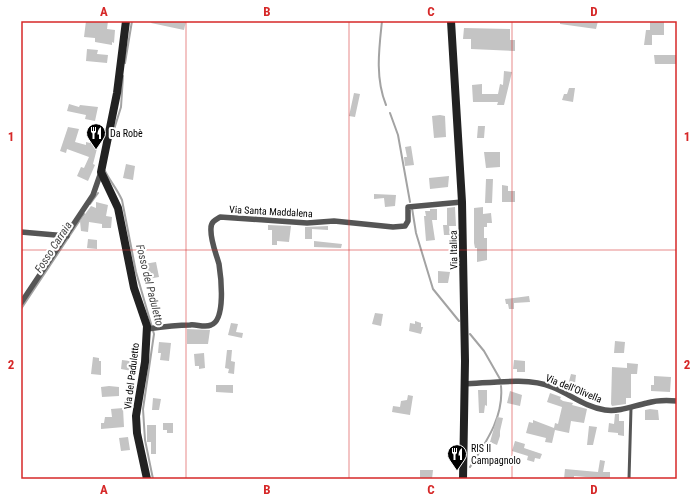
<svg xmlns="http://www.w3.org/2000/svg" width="698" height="500" viewBox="0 0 698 500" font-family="'Roboto Condensed',sans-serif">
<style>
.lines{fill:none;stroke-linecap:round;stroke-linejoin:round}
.stream{stroke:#a3a3a3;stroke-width:2}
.building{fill:#c4c4c4}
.lane{stroke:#555;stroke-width:3}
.street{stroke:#555;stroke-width:5.5}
.secondary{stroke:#222;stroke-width:8}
.grid{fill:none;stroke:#d62828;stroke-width:1;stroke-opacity:0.55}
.labels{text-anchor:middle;stroke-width:4;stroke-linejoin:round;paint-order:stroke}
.poi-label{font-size:10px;fill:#000;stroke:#fff;text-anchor:start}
.street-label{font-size:10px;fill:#000;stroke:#fff}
.water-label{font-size:11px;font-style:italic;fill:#444;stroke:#fff}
.neatline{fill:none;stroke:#d62828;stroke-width:1.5}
.grid-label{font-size:13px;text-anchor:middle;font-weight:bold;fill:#d62828}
</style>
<rect width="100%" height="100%" fill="#fff"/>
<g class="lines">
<path class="stream" d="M 382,21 C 379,49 375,78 386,105
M 125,63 L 132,21
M 390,113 L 398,135 L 410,202
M 112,136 L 121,107 L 123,76
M 105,171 C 110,181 117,189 122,200 L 136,272 L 154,334 L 143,409 L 145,440 L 153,479
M 90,204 L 98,193
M 412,208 L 416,233 L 433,289 L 459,321
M 21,309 L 84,214
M 470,334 L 484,351 L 500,379
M 470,467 C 486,442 504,417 501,386"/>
</g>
<path class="building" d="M 86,21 L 108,21 L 107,29 L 115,30 L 114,43 L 112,42 L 112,45 L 95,42 L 95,38 L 84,37 Z
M 152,21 L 186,21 L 184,30 L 151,23 Z
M 560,21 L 598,21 L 596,29 L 560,24 Z
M 650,21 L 664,21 L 664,35 L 652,35 L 652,45 L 644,45 L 646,30 L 650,30 Z
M 464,28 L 510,29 L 510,40 L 515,40 L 515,51 L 471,49 L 471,39 L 463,39 Z
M 87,49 L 98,50 L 97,54 L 108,55 L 107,63 L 86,61 Z
M 654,55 L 677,55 L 677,64 L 655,64 Z
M 504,71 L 512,72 L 504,105 L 497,105 L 498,102 L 473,102 L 472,85 L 482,84 L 482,94 L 498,94 L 500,84 L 503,85 Z
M 569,88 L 575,88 L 573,102 L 562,100 L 564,94 L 567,94 Z
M 354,93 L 360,94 L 355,117 L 349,116 Z
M 69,104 L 79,107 L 80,105 L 98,107 L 95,121 L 85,119 L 86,115 L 67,111 Z
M 440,115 L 445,116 L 446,137 L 434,138 L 432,116 Z
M 478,126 L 485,126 L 484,138 L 477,138 Z
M 68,127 L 79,129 L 75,142 L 86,145 L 86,142 L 90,143 L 93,135 L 100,137 L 93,164 L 95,165 L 88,181 L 77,176 L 81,167 L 84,168 L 89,157 L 67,149 L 66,153 L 60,151 Z
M 411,146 L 414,165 L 405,166 L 404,157 L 407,157 L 405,147 Z
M 484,152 L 500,152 L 500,167 L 486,168 Z
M 126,164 L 135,166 L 133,180 L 123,178 Z
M 449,176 L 448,187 L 430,189 L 429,178 Z
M 486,179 L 493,179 L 492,203 L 485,203 Z
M 502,185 L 508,186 L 508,191 L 515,191 L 515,202 L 502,202 Z
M 374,194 L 396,195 L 395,206 L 385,207 L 384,198 L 374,199 Z
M 96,202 L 108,205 L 106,216 L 112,217 L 111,228 L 102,228 L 102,224 L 89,222 L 88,232 L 81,231 L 80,221 L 91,206 L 96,208 Z
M 455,207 L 456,226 L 449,226 L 450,235 L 444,235 L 443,225 L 447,225 L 447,208 Z
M 483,207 L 483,214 L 491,213 L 492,223 L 487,223 L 487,227 L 484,227 L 484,238 L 487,238 L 487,260 L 477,262 L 477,248 L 475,248 L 474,243 L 474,208 Z
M 430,209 L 437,209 L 437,220 L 432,220 L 435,240 L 426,241 L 424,216 L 426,216 L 425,211 L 430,211 Z
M 268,225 L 291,226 L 289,242 L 277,241 L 277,245 L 272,245 L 272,230 L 268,230 Z
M 328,226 L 328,230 L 312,229 L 312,239 L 305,239 L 305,227 Z
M 88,239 L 97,240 L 97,249 L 87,248 Z
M 314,241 L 342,244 L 341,248 L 314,247 Z
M 156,262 L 159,277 L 148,279 L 144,264 Z
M 438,271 L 450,272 L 448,283 L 438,283 Z
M 529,296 L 530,302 L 514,303 L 514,309 L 509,309 L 508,304 L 506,304 L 505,299 Z
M 375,313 L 383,314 L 381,326 L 372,324 Z
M 415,321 L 421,323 L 421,327 L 423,327 L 421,334 L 409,331 L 410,323 L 415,324 Z
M 231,323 L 238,324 L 236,332 L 243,333 L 242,338 L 228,335 Z
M 187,329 L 210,330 L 208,344 L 187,344 Z
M 615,341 L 625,342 L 624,353 L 614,353 Z
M 159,342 L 171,343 L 169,361 L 160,360 L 161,353 L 158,353 Z
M 227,350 L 232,350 L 231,361 L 235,362 L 234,374 L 228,373 L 229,369 L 225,368 Z
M 204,353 L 205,368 L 199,369 L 199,366 L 195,366 L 194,354 Z
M 93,357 L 99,358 L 99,361 L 101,361 L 101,375 L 91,374 Z
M 122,360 L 130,361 L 129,365 L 133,366 L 132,371 L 121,369 Z
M 514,360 L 525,361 L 525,372 L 517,372 L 517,369 L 513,369 Z
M 627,363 L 638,364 L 637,374 L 631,374 L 631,398 L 626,398 L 626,404 L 612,406 L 611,404 L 612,367 L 627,368 Z
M 571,374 L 576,375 L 574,391 L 569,389 L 568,385 Z
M 654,376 L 671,377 L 670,392 L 651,391 L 651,385 L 654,385 Z
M 216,385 L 233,385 L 233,393 L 216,392 Z
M 109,386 L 119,387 L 119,396 L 102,397 L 101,387 Z
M 478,390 L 487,390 L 487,406 L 485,405 L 484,413 L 479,413 Z
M 510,391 L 522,395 L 520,406 L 507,403 Z
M 550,393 L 561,397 L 560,399 L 563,401 L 573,403 L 572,405 L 587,409 L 584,423 L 571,421 L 569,433 L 555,430 L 552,443 L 545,442 L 546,438 L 526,433 L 529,422 L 533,423 L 533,420 L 554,428 L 555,423 L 558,424 L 562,407 L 547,402 Z
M 408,395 L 413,396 L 410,415 L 392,412 L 393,406 L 400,407 L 401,401 L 407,400 Z
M 153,398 L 161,399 L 159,410 L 152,410 Z
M 123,408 L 124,427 L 101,429 L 101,423 L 104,423 L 105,417 L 112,417 L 111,409 Z
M 650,409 L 658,410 L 659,420 L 645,420 L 645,410 Z
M 615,414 L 619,414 L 619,421 L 624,421 L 624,436 L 618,435 L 618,433 L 608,432 L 609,423 L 614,424 Z
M 497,417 L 503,418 L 500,431 L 500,436 L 497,445 L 490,442 Z
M 163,423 L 173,423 L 173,433 L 167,433 L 167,430 L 163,430 Z
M 147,425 L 156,425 L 156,454 L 151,454 L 151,442 L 147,442 Z
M 589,426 L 597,427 L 593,445 L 587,445 Z
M 128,437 L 130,450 L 121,451 L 119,438 Z
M 515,441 L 525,444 L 524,448 L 542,454 L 540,459 L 535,458 L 534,462 L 527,460 L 528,456 L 512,451 Z
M 600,460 L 605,461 L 603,472 L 610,472 L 610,479 L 574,476 L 574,479 L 564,479 L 565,469 L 598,472 Z
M 420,470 L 433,470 L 432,479 L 420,479 Z"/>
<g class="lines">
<path class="lane" d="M 629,479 L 631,408"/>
<path class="street" d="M 21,232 L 67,236
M 21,303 L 93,195 L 101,172
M 147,329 C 161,327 175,325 190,325 C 196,324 205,328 211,325 C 226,320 221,277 219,264 C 216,253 210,240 211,228 C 211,222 215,220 220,217 L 307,223 L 334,221 L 393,227 L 405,226 L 408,221 L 408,207 L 462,202
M 464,384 C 490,383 528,377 552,387 C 570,394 585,407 605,410 C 620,412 633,406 647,403 C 657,400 667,400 677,401"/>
<path class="secondary" d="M 126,21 L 117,93 L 101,172 L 118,208 L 134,288 L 147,326 L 145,362 L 136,416 L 137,433 L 147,479
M 451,21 L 462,202 L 465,361 L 463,479"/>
</g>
<path class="grid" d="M 186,21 L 186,479M 349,21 L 349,479M 512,21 L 512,479M 21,250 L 677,250"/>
<defs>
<g id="restaurant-pin" transform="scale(1)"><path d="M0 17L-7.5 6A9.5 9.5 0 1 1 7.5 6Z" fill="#000" stroke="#fff"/><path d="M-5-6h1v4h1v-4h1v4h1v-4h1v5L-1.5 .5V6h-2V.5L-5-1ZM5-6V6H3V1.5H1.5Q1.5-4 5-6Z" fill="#fff"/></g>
</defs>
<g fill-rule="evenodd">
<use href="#restaurant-pin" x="96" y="133"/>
<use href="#restaurant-pin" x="457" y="454"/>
</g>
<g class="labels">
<g class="poi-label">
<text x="110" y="137">Da Robè</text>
<text x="471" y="452">RIS Il<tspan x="471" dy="12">Campagnolo</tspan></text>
</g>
<g class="street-label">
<text transform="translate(271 211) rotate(3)" y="4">Via Santa Maddalena</text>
<text transform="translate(453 250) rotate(-91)" y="4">Via Italica</text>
<text transform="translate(131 376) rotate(-83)" y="4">Via del Paduletto</text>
<text transform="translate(574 388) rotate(22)" y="4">Via dell'Olivella</text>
</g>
<g class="water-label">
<text transform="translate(53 247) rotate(-57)" y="4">Fosso Carraia</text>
<text transform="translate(150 285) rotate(76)" y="4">Fosso del Paduletto</text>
</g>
</g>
<rect width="698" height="500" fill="none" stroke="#ffffff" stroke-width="44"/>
<rect x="22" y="22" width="654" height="456" class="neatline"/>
<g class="grid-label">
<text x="104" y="16">A</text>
<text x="267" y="16">B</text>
<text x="431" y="16">C</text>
<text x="594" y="16">D</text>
<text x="11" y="141">1</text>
<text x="687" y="141">1</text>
<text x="11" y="369">2</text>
<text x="687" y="369">2</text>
<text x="104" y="494">A</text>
<text x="267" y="494">B</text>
<text x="431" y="494">C</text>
<text x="594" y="494">D</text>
</g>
</svg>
